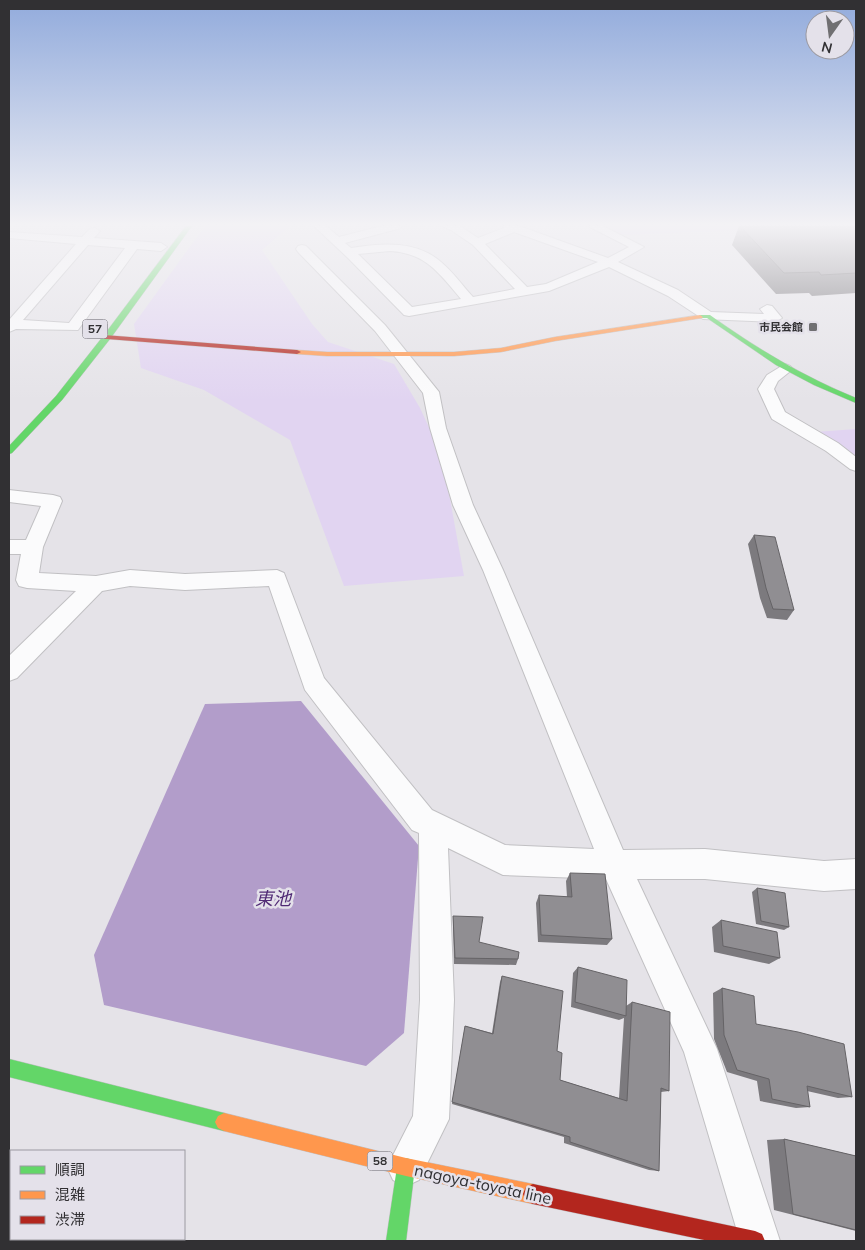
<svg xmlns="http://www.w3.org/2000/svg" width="865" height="1250" viewBox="0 0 865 1250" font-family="Mulish,'Noto Sans JP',sans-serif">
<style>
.green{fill:#e1d4f1}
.water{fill:#b29dca}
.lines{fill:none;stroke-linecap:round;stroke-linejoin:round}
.street-casing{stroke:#c1c0c3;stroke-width:2}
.fast-casing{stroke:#c1c0c3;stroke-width:1}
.slow-casing{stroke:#c1c0c3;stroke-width:1}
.jam-casing{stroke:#c1c0c3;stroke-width:1}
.street{fill:#fbfbfc;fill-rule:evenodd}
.fast{fill:#63d668;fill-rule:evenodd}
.slow{fill:#ff974d;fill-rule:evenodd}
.jam{fill:#b3261e;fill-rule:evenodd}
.wall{fill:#7c7a7e}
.shaded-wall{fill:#656366}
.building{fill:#908e92;stroke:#656366}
.poi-dot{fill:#706f72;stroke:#e4e1ea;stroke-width:2}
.labels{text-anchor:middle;stroke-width:5;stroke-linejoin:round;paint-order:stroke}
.far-poi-label{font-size:11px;font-weight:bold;fill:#313033;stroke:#e4e1ea;text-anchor:end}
.shield{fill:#e4e1ea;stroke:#67656a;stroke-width:1}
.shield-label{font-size:12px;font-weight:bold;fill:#313033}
.near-street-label{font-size:16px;fill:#313033;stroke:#e4e1ea}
.near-water-label{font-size:18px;font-style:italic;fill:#502a75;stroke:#e4e1ea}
</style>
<rect width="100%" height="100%" fill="#e5e3e8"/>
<path class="green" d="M 205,226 L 290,226 L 262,250 L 312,324 L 328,342 L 394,364 L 420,408 L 438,447 L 450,499 L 464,576 L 344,586 L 290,440 L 204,390 L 141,368 L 134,324 Z
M 594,226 L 847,226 L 621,235 Z
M 856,429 L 856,458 L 838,444 L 815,432 Z"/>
<path class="water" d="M 301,701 L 419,846 L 404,1033 L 366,1066 L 104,1005 L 94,955 L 205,704 Z"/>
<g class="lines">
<g class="street-casing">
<path id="street" d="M 314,226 L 326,226 L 339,237 L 382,226 L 402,226 L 401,228 L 345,243 L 351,248 C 382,243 416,240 441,262 C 453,272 462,285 473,297 L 515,289 L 473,245 L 451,230 L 442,226 L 460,226 L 478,238 L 504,228 L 503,226 L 519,226 L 608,258 L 629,247 L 588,226 L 603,226 L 644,247 L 618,262 L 678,290 L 711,312 L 764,314 L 760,309 L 767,305 L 772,306 L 782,318 L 775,322 L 703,319 L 668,296 L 609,267 L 549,291 L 409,316 L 404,315 L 348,258 ZM 514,232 L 598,262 L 546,284 L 527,287 L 485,244 ZM 390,251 C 426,253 439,273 461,299 L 412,307 L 358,254 Z
M 94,228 L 100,231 L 94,238 L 161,243 L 167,247 L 161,251 L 137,249 L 78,330 L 16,329 L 9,332 L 9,320 L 76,244 L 9,238 L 9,232 L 82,237 L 90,229 ZM 88,245 L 125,248 L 69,323 L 23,320 Z
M 302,245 L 306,246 L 385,325 L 439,392 L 446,428 L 473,505 L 503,570 L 623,850 L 705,849 L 824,861 L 856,859 L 856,889 L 824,891 L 705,879 L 637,879 L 717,1049 L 780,1241 L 740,1241 L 684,1052 L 606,879 L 503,875 L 448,848 L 454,1000 L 449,1119 L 419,1180 L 406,1186 L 393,1180 L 387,1167 L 413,1116 L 420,1000 L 419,833 L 412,830 L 305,690 L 269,586 L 185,590 L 130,586 L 102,591 L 17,678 L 9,681 L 9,656 L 76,591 L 27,588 L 19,586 L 16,580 L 21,554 L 9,554 L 9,540 L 26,540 L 41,506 L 9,502 L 9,490 L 53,495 L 60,497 L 62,501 L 43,547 L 39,573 L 96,576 L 130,570 L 185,574 L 277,570 L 284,573 L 324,678 L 432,810 L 505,845 L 594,849 L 483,570 L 453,505 L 430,428 L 423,393 L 375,331 L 298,252 L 296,249 L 298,246 Z
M 785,364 L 790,366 L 793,369 L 778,381 L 774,389 L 785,412 L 838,443 L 856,457 L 856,471 L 850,469 L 826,451 L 772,419 L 770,415 L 758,389 L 767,375 Z"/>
</g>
<g class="fast-casing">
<path id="fast" d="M 186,226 L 192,226 L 110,339 L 62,400 L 12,453 L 9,454 L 9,446 L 56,396 L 104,335 Z
M 700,315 L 710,315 C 756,348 804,377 856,398 L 856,403 L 814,385 L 776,365 L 707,318 L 698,318 L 697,317 Z
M 9,1059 L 224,1113 L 230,1116 L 233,1122 L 230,1128 L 224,1131 L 9,1077 Z
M 406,1158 L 413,1160 L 415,1167 L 406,1241 L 386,1241 L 397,1167 L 399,1160 Z"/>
</g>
<g class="slow-casing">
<path id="slow" d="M 700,315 L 703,317 L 702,318 L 555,341 L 501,352 L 454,356 L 327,356 L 297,354 L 293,352 L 297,350 L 327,352 L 454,352 L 501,348 L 555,337 Z
M 224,1113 L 406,1158 L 533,1184 L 540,1187 L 543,1194 L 540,1201 L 533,1204 L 406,1176 L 224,1131 L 218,1128 L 215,1122 L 218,1116 Z"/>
</g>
<g class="jam-casing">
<path id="jam" d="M 104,335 L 297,350 L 301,352 L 297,354 L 107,339 L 104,339 Z
M 533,1184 L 755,1231 L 762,1234 L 765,1241 L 709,1241 L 533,1204 L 526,1201 L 523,1194 L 526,1187 Z"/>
</g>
<use href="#street" class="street"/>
<use href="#fast" class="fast"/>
<use href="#slow" class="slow"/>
<use href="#jam" class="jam"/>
</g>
<path class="wall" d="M 739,226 L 856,226 L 856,293 L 812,296 L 809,293 L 776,294 L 732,245 Z
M 754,535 L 794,610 L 787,620 L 767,618 L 760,598 L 748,544 Z
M 570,873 L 612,939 L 607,945 L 538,942 L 536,903 L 539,895 L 567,897 L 566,881 Z
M 757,888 L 789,927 L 784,930 L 756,924 L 752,892 Z
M 453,916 L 479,942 L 518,959 L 516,965 L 454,964 L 453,923 Z
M 721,920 L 780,958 L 769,964 L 714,952 L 712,927 Z
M 578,967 L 626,1006 L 632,1002 L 669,1091 L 661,1092 L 659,1171 L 649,1170 L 564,1143 L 564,1137 L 452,1104 L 465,1026 L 492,1033 L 500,982 L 502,976 L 557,1051 L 560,1080 L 619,1098 L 624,1018 L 619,1020 L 571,1007 L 573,973 Z
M 722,988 L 756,1024 L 852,1097 L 838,1098 L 807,1091 L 810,1107 L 796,1108 L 760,1101 L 757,1081 L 727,1072 L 714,1039 L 713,993 Z
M 784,1139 L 856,1156 L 856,1231 L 774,1210 L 767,1140 Z"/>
<path class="shaded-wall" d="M 9,1228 L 11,1229 L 11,1239 L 38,1239 L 37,1241 L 9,1241 Z"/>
<path class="building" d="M 740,226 L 856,226 L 856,273 L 821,275 L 819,272 L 784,273 Z
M 754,535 L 775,537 L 794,610 L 773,609 L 766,588 Z
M 570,873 L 605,874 L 612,939 L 541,935 L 539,895 L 572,897 Z
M 757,888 L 785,893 L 789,927 L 761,921 Z
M 453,916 L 483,917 L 479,942 L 519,952 L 518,959 L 455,958 Z
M 721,920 L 777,932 L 780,958 L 723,946 Z
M 578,967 L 627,980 L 626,1016 L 575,1002 Z
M 502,976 L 563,991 L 557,1051 L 562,1053 L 560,1080 L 627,1101 L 632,1002 L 670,1012 L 669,1091 L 661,1088 L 659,1171 L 570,1142 L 570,1137 L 452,1102 L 465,1026 L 493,1034 Z
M 722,988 L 754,996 L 756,1024 L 798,1032 L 844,1044 L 852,1097 L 807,1086 L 810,1107 L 772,1099 L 769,1079 L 737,1070 L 724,1035 Z
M 784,1139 L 856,1156 L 856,1230 L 793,1214 Z"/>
<linearGradient id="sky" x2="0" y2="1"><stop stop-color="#92abdc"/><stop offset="0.56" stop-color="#f3f2f5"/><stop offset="1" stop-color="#f3f2f5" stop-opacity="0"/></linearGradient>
<rect width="865" height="401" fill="url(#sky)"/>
<rect class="poi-dot" x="808" y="322" width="10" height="10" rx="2.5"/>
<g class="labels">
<g class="far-poi-label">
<text x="803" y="331">市民会館</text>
</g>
<g class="shield">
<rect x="82.5" y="319.5" width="25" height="19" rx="4"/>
<rect x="367.5" y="1151.5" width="25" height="19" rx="4"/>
</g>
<g class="shield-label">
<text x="95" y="333">57</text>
<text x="380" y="1165">58</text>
</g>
<g class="near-street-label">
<text transform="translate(483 1184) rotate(12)" y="6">nagoya-toyota line</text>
</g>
<g class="near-water-label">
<text x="273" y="905">東池</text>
</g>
</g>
<rect width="865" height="1250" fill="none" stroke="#313033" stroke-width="20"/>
<rect x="10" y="1150" width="175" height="90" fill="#e4e1ea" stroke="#9c9aa1"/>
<rect x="20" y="1166" width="25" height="8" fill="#63d668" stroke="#9c9aa1"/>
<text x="55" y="1175" font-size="15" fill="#313033">順調</text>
<rect x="20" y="1191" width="25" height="8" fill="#ff974d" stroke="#9c9aa1"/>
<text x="55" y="1200" font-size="15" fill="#313033">混雑</text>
<rect x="20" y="1216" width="25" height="8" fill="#b3261e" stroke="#9c9aa1"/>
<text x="55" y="1225" font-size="15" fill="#313033">渋滞</text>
<g transform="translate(830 35) rotate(194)"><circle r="24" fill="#e4e1ea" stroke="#9c9aa1"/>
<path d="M0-4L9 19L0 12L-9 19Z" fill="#706f72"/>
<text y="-8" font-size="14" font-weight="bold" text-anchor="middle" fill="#313033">N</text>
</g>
</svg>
